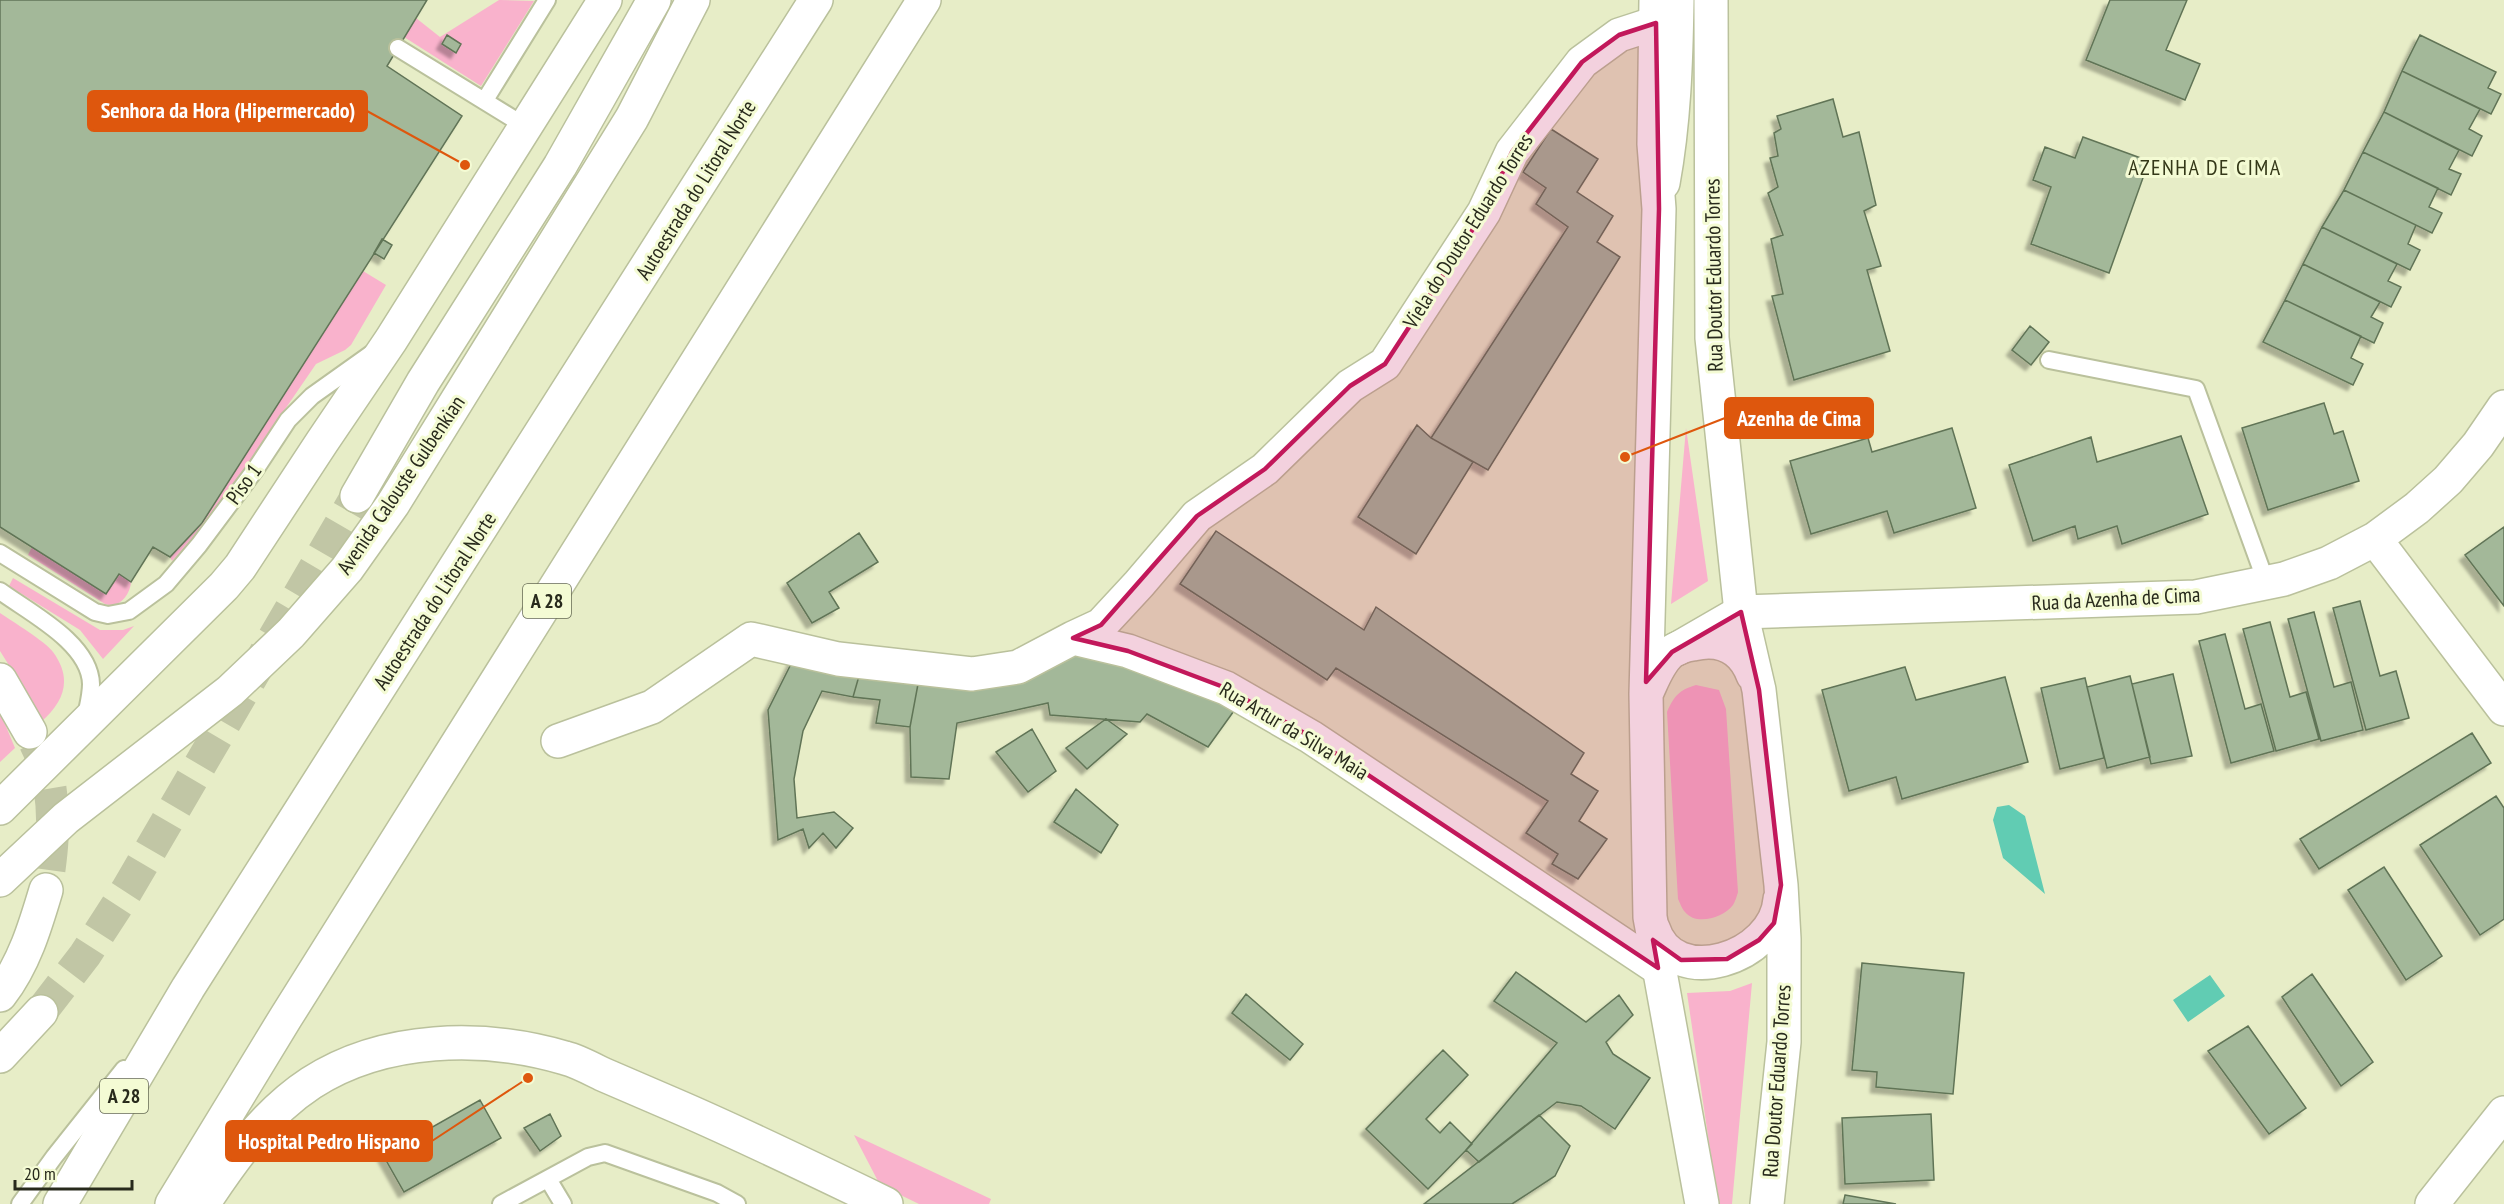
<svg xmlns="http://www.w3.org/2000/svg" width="2504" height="1204" viewBox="0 0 2504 1204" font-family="'PT Sans Narrow',sans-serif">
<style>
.green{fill:#f9b2cc}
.water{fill:#61ccb3}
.building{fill:#a3b899;stroke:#617457;stroke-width:1.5;filter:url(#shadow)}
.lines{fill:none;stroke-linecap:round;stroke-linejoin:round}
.motorway-tunnel{stroke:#c1c6a5;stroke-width:33;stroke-dasharray:33 16;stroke-linecap:butt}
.service-casing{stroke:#bac19c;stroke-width:20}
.minor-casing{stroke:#bac19c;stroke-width:36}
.tertiary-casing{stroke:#bac19c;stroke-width:36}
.secondary-casing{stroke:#bac19c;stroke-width:36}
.motorway-casing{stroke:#bac19c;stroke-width:36}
.service{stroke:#fff;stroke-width:16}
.minor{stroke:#fff;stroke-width:33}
.tertiary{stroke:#fff;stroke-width:33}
.secondary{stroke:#fff;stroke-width:33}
.motorway{stroke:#fff;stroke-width:33}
.marked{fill:#c2185b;fill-opacity:0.2;stroke:#c2185b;stroke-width:4.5;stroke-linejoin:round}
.labels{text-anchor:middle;stroke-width:6;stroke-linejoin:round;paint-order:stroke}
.shield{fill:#f4fbd4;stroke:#656953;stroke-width:1.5}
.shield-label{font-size:20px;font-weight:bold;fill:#282a1c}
.street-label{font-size:21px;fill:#282a1c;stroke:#f4fbd4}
.neighbourhood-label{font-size:22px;letter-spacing:1.5px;fill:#343818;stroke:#f4fbd4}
.leader{fill:none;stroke:#de570d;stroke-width:2}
.callout-dot{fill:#de570d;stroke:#f4fbd4;stroke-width:2}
.callout{fill:#de570d;stroke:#de570d;stroke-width:2}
.callout-label{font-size:22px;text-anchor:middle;font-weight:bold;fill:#fff}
</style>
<defs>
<filter id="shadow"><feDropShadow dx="-5.5" dy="5.5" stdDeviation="1.5" flood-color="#0004"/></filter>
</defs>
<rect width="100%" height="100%" fill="#e7edc7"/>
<path class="green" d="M 499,0 L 534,1 L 481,86 L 404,37 L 416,18 L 440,37 Z
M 363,271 L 386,285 L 351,345 L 345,350 L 316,364 L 205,526 L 172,561 L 170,557 L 202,523 Z
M 1686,428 L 1708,581 L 1671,604 Z
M 32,547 L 106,594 L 119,574 L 131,582 C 130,595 119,609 105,604 L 28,555 Z
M 13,578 L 100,630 L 123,630 L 134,626 L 103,659 L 80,630 L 9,586 Z
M 0,613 C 13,622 45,641 53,652 C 73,679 64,702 41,722 L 32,702 L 0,651 Z
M 1696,685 L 1719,690 L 1726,709 L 1738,892 C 1737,896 1735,902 1733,905 C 1723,918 1696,926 1685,912 C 1682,909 1680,903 1678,899 L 1667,712 C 1674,696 1679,690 1696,685 Z
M 0,712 L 15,748 L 0,762 Z
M 1752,983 L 1732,1204 L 1718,1204 L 1687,993 L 1730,991 Z
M 854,1135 L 991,1199 L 989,1204 L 919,1204 L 880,1185 Z"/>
<path class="water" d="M 2009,805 L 2025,816 L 2045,894 L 2003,858 L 1993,820 L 1997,807 Z
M 2210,975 L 2225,996 L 2188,1022 L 2173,1000 Z"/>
<path class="building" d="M 0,0 L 427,0 L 387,66 L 462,116 L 202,523 L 170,557 L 153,547 L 131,582 L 119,574 L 106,594 L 0,527 Z
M 2110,0 L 2187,0 L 2166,50 L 2200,64 L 2185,100 L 2086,60 Z
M 447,35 L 461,44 L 456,53 L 442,44 Z
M 2420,35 L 2496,72 L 2488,88 L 2501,94 L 2491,114 L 2402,71 Z
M 2402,71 L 2480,109 L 2469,129 L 2482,136 L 2472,156 L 2384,112 Z
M 1833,99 L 1843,137 L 1859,132 L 1876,205 L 1864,211 L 1881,266 L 1867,270 L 1890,351 L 1794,380 L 1772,296 L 1783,294 L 1771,239 L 1783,235 L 1768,193 L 1778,187 L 1770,158 L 1778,156 L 1774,133 L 1781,129 L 1777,116 Z
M 2384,112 L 2459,150 L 2449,169 L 2461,174 L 2451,195 L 2363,152 Z
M 1551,129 L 1598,159 L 1577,192 L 1613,216 L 1597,242 L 1620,257 L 1488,470 L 1431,438 L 1568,227 L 1536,204 L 1546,188 L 1523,172 Z
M 2083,137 L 2149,161 L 2109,273 L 2031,244 L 2051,187 L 2033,180 L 2045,147 L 2075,158 Z
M 2363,152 L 2438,188 L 2429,207 L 2442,213 L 2432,233 L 2344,190 Z
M 2344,190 L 2416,225 L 2408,244 L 2420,250 L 2410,270 L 2322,227 Z
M 2322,227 L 2397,264 L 2388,281 L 2401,287 L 2391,307 L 2303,264 Z
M 382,239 L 392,245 L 384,259 L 374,253 Z
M 2303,264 L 2380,302 L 2371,317 L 2383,323 L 2374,343 L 2285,300 Z
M 2285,300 L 2361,336 L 2351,358 L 2363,364 L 2353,385 L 2263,342 Z
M 2030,326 L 2049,342 L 2031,365 L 2012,350 Z
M 2324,403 L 2334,434 L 2343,431 L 2359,481 L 2268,510 L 2242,428 Z
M 1417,425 L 1431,438 L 1473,462 L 1416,554 L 1358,517 Z
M 1952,428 L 1976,508 L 1894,533 L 1887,511 L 1811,534 L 1790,461 L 1868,438 L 1872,452 Z
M 2181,436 L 2208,514 L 2122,544 L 2117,526 L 2078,539 L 2075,526 L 2033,541 L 2009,465 L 2091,437 L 2097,462 Z
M 2504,527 L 2504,606 L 2465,555 Z
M 1216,531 L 1364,630 L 1376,607 L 1584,753 L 1571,774 L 1598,791 L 1579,821 L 1607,839 L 1578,879 L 1552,864 L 1558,854 L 1526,833 L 1548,801 L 1336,668 L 1327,680 L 1180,584 Z
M 859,533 L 878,562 L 829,592 L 839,608 L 812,623 L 787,583 Z
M 2360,601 L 2380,676 L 2396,671 L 2409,718 L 2366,730 L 2333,608 Z
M 2314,612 L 2334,687 L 2351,682 L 2363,730 L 2321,741 L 2288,619 Z
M 2270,622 L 2290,697 L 2306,692 L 2319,739 L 2276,751 L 2243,629 Z
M 2225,634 L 2245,709 L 2261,704 L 2274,751 L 2231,763 L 2199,641 Z
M 1073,638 L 1236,708 L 1208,747 L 1147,714 L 1140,722 L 1050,715 L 1048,703 L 957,723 L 949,779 L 911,777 L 910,727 L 921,668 L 1018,667 Z
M 798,650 L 863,662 L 853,697 L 822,691 L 803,731 L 794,779 L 797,818 L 834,812 L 853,828 L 836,848 L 823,833 L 809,848 L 803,829 L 778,840 L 768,710 Z
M 863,662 L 921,668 L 910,727 L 876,723 L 880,700 L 853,697 Z
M 1905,667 L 1916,700 L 2005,677 L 2028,762 L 1902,799 L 1896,777 L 1849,791 L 1822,690 Z
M 2173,674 L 2192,756 L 2151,764 L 2132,684 Z
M 2130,676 L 2150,757 L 2107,768 L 2087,687 Z
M 2085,678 L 2104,758 L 2060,769 L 2041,688 Z
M 1106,719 L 1127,734 L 1087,769 L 1066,748 Z
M 1032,729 L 1056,771 L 1028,792 L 996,752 Z
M 2472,733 L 2491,763 L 2319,869 L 2300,839 Z
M 1076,789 L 1118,825 L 1101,853 L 1054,822 Z
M 2496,796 L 2504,808 L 2504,919 L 2480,935 L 2420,845 Z
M 2384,867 L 2442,956 L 2406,980 L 2348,890 Z
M 1862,963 L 1964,973 L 1953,1094 L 1876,1087 L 1877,1072 L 1852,1070 Z
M 1516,972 L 1586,1022 L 1619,995 L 1633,1015 L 1606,1042 L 1613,1054 L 1650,1078 L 1615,1129 L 1581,1106 L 1557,1102 L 1479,1162 L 1466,1150 L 1557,1043 L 1494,1001 Z
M 2312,974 L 2373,1062 L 2341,1086 L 2282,997 Z
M 1246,994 L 1303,1044 L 1290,1060 L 1232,1013 Z
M 2248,1026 L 2306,1108 L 2269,1134 L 2208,1051 Z
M 1443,1050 L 1468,1075 L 1426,1119 L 1440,1133 L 1450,1122 L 1472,1144 L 1428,1189 L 1366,1129 Z
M 480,1100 L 501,1138 L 404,1192 L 383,1155 Z
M 550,1114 L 561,1136 L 540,1151 L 524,1128 Z
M 1931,1114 L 1934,1180 L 1845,1184 L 1842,1118 Z
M 1539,1115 L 1570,1146 L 1555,1176 L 1512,1204 L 1424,1204 Z
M 1845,1195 L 1896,1204 L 1843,1204 Z"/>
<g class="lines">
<path class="motorway-tunnel" d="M 35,742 C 59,790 54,839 46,890
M 41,1012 L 85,955 L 127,890 L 357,496"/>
<g class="service-casing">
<path id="service" d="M 398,48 L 525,126
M 485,100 L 547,0
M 2049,360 L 2196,389 L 2266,582
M 0,553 L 95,612 L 108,615 L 129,611 L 166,584 L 199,545 L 255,470 L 288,420 L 312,396 L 371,354
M 0,591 C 30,613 90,643 91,684 C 91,695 88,706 86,716
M 548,1179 L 563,1204
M 20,1204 L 54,1157 L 124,1069
M 501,1204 L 588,1157 L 605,1153 L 717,1193 L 737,1204"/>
</g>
<g class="minor-casing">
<path id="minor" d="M 2375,539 L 2504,709
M 1073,638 L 1101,625 L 1139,584 L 1197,516 L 1265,469 L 1350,386 L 1385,364 L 1484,212 L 1512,152 L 1582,62 L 1619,35 L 1656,23
M 1677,649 L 1741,612 L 2196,597 L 2284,579 L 2329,563 L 2375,539 L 2417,508 L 2448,480 L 2478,445 L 2504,407
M 558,741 L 652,707 L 751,639 L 838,659 L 972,674 L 1018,667 L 1073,638 L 1128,651 L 1226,688 L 1311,737 L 1658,968
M 2432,1204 L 2504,1113"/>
</g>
<g class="tertiary-casing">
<path id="tertiary" d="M 1663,183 C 1674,123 1676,62 1677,0"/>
</g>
<g class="secondary-casing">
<path id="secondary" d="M 1656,0 L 1654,144 L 1659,209 L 1646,694 L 1650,917 L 1702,1204
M 1711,0 L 1712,338 L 1741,612 L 1759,690 L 1781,885 L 1784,939 L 1784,1042 L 1767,1204
M 1647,692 C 1653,679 1659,662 1671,652 C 1677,648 1686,645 1693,644 C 1721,637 1743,648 1753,675
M 0,808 L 224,586 L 240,567 L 322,442 L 391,340 L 605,0
M 0,880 L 66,818 L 230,691 L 291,633 L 347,569 L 393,504 L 632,118 L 693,0
M 1653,928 C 1673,992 1776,958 1780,899"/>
</g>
<g class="motorway-casing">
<path id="motorway" d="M 357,496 L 423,382 L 560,166 L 654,0
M 0,680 L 30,732
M 0,995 C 24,964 35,927 46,890
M 0,1056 L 41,1012
M 60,1204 L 188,988 L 816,0
M 172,1204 L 286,1017 L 924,0
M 203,1204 C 232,1160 265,1113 311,1083 C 384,1036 483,1034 565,1058 C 577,1061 590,1068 602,1074 C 628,1085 655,1097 681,1108 C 750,1138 818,1171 886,1204"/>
</g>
<use href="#service" class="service"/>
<use href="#minor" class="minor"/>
<use href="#tertiary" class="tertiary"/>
<use href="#secondary" class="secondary"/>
<use href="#motorway" class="motorway"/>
</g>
<path class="marked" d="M 1656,23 L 1659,209 L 1646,682 L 1672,652 L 1741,612 L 1759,690 L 1781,885 L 1774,923 L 1759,940 L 1727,959 L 1681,960 L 1653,940 L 1658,968 L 1311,737 L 1226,688 L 1128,651 L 1073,638 L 1101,625 L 1197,516 L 1265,469 L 1350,386 L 1385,364 L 1484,212 L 1512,152 L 1582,62 L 1619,35 Z"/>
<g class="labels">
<g class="shield">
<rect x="523" y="584" width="48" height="34" rx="4.5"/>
<rect x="100" y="1079" width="48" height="34" rx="4.5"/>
</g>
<g class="shield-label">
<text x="547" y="608">A 28</text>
<text x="124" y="1103">A 28</text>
</g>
<g class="street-label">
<text transform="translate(696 190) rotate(-58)" y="7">Autoestrada do Litoral Norte</text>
<text transform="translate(1468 231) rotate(-58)" y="7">Viela do Doutor Eduardo Torres</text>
<text transform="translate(1714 275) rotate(-91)" y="7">Rua Doutor Eduardo Torres</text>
<text transform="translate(244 484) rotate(-54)" y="7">Piso 1</text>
<text transform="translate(401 485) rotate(-56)" y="7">Avenida Calouste Gulbenkian</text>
<text transform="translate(2116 599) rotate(-3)" y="7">Rua da Azenha de Cima</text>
<text transform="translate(435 601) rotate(-57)" y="7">Autoestrada do Litoral Norte</text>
<text transform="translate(1294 731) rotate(31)" y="7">Rua Artur da Silva Maia</text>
<text transform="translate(1777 1081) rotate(-86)" y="7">Rua Doutor Eduardo Torres</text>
</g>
<g class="neighbourhood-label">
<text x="2205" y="175">AZENHA DE CIMA</text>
</g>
</g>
<path class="leader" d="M465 165L367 111M1625 457L1725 418M528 1078L432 1141"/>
<g class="callout-dot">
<circle cx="465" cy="165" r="6"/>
<circle cx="1625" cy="457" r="6"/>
<circle cx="528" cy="1078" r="6"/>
</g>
<g class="callout">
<rect x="88" y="91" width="279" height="40" rx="6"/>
<rect x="1725" y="398" width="148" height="40" rx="6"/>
<rect x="226" y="1121" width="206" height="40" rx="6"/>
</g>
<g class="callout-label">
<text x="228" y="118">Senhora da Hora (Hipermercado)</text>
<text x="1799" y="426">Azenha de Cima</text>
<text x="329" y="1149">Hospital Pedro Hispano</text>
</g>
<path d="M15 1180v9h117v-9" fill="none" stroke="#282a1c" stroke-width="3"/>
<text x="24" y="1180" font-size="18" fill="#282a1c" stroke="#f4fbd4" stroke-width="4.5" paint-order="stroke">20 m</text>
</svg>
